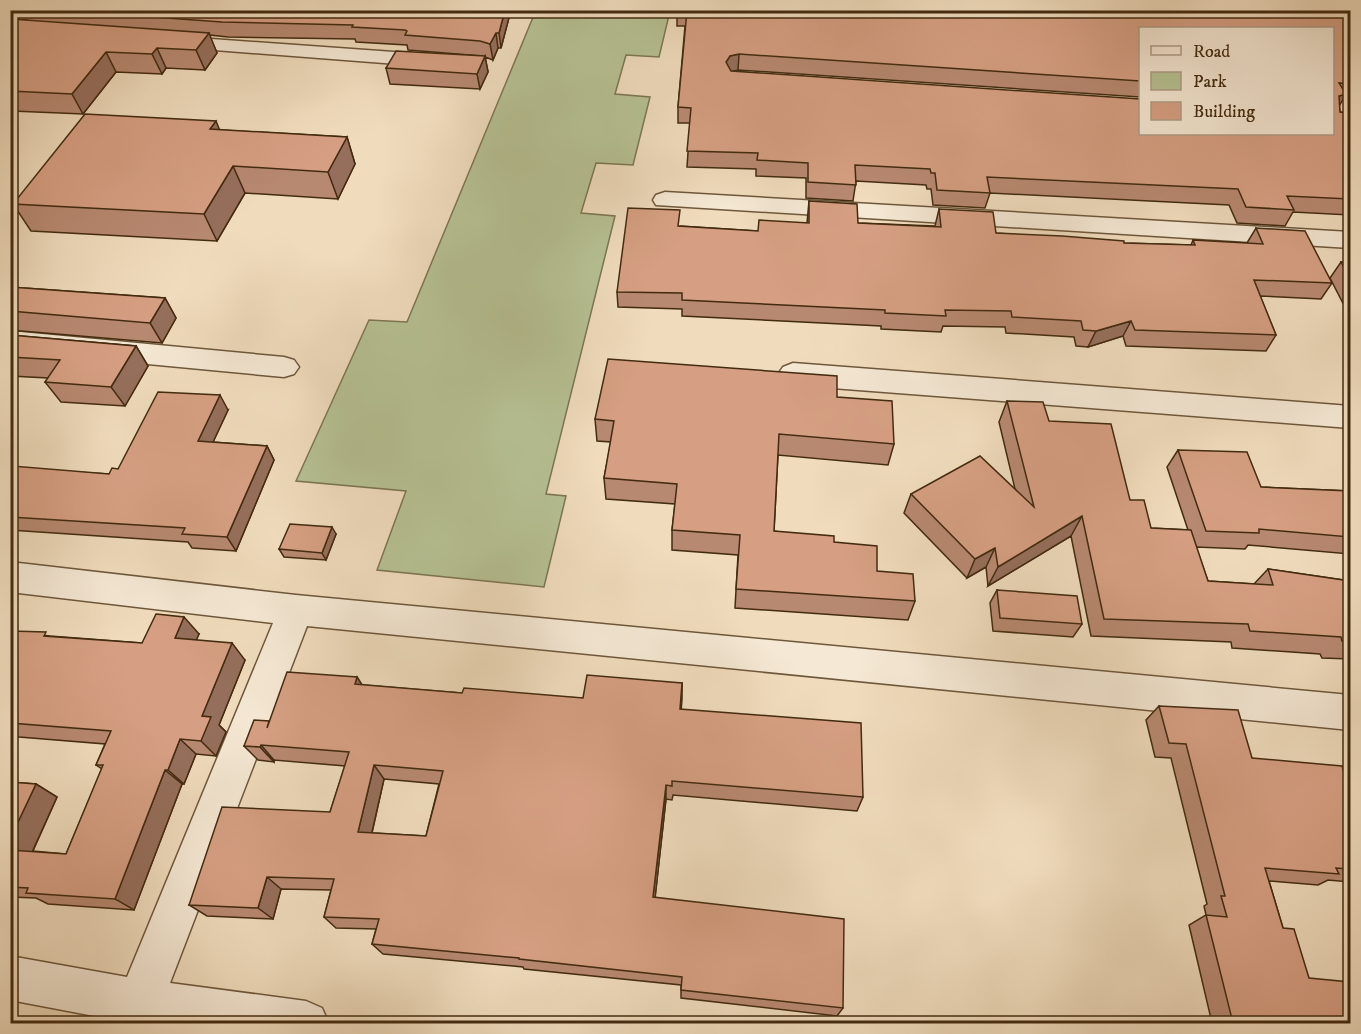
<svg xmlns="http://www.w3.org/2000/svg" width="1361" height="1034" viewBox="0 0 1361 1034" font-family="'IM FELL DW Pica',serif">
<style>
.green{fill:#b6c194;stroke:#7c7652;stroke-width:1.5}
.lines{fill:none;stroke-linecap:round;stroke-linejoin:round}
.minor-casing{stroke:#6e573b;stroke-width:3}
.minor{fill:#f5e8d4;fill-rule:evenodd}
.wall{fill:#b88971;stroke:#432b10;stroke-width:1.5;fill-rule:evenodd}
.shaded-wall{fill:#966f5c;stroke:#432b10;stroke-width:1.5}
.building{fill:#d69f83;stroke:#432b10;stroke-width:1.5;fill-rule:evenodd}
</style>
<rect width="100%" height="100%" fill="#f0dcbd"/>
<filter id="stains"><feTurbulence type="fractalNoise" baseFrequency=".00333" numOctaves="4"/><feColorMatrix values="0 0 0 0 .2 0 0 0 0 .09 0 0 0 0 .02 0 0 0 .5 -.17"/></filter>
<radialGradient id="worn" r=".72"><stop offset=".6" stop-color="#630" stop-opacity="0"/><stop offset="1" stop-color="#630" stop-opacity=".3"/></radialGradient>
<path class="green" d="M 536,10 L 670,11 L 659,57 L 626,55 L 615,94 L 650,97 L 633,165 L 596,163 L 581,213 L 615,216 L 546,494 L 566,496 L 544,587 L 377,570 L 406,491 L 296,481 L 369,320 L 407,322 Z"/>
<g class="lines">
<g class="minor-casing">
<path id="minor" d="M 170,36 L 436,55 L 444,56 L 447,61 L 444,66 L 436,67 L 163,46 L 160,42 L 163,38 Z
M 665,192 L 1350,232 L 1350,248 L 656,205 L 653,200 L 656,195 Z
M 10,331 L 284,357 L 294,360 L 299,367 L 294,374 L 284,377 L 10,351 Z
M 793,363 L 1350,406 L 1350,428 L 793,385 L 783,381 L 778,374 L 783,367 Z
M 10,562 L 296,595 L 1350,695 L 1350,730 L 307,626 L 170,983 L 306,1001 L 322,1008 L 329,1024 L 108,1024 L 110,1019 L 10,1000 L 10,956 L 127,977 L 273,623 L 10,592 Z"/>
</g>
<use href="#minor" class="minor"/>
</g>
<path class="wall" d="M 10,10 L 511,10 L 501,48 L 498,48 L 493,60 L 485,57 L 488,72 L 480,89 L 390,84 L 386,68 L 482,56 L 408,50 L 407,45 L 356,42 L 355,39 L 228,37 L 209,35 L 217,53 L 205,70 L 166,68 L 162,74 L 116,72 L 83,114 L 12,111 L 10,112 L 10,20 L 27,21 L 27,20 L 10,19 Z
M 677,10 L 1301,15 L 1235,10 L 1350,10 L 1350,100 L 1343,99 L 1339,105 L 1340,112 L 1350,113 L 1350,215 L 1293,212 L 1285,226 L 1237,223 L 1229,205 L 990,193 L 985,208 L 933,205 L 931,189 L 927,189 L 926,185 L 856,181 L 853,201 L 806,198 L 806,178 L 756,176 L 756,169 L 687,167 L 690,123 L 678,123 L 678,107 L 685,26 L 677,26 ZM 1140,28 L 1332,134 L 733,71 L 738,70 L 1140,97 Z
M 220,130 L 347,137 L 355,164 L 338,199 L 245,193 L 217,241 L 31,231 L 13,204 Z
M 809,201 L 858,223 L 935,226 L 939,209 L 996,233 L 1124,243 L 1191,245 L 1193,240 L 1247,243 L 1256,228 L 1332,283 L 1321,299 L 1260,296 L 1276,335 L 1266,351 L 1126,346 L 1123,336 L 1088,347 L 1076,346 L 1074,337 L 1006,333 L 1005,327 L 943,326 L 941,332 L 881,329 L 881,326 L 682,316 L 682,309 L 618,307 L 617,292 L 680,226 L 758,231 L 807,223 Z
M 1341,262 L 1350,263 L 1350,317 L 1330,278 Z
M 10,287 L 165,298 L 176,318 L 162,343 L 10,330 Z
M 10,335 L 136,346 L 148,366 L 125,406 L 61,402 L 45,382 L 48,378 L 10,376 Z
M 837,397 L 894,444 L 888,465 L 778,455 L 774,531 L 834,542 L 877,571 L 915,601 L 908,620 L 735,608 L 738,555 L 672,550 L 672,530 L 675,504 L 606,499 L 604,478 L 611,442 L 597,441 L 595,419 Z
M 1007,401 L 1049,421 L 1130,500 L 1151,528 L 1188,530 L 1167,467 L 1178,450 L 1261,487 L 1350,491 L 1350,554 L 1248,545 L 1245,549 L 1196,547 L 1208,581 L 1254,584 L 1268,569 L 1350,581 L 1350,659 L 1322,658 L 1320,654 L 1232,648 L 1231,642 L 1091,636 L 1071,536 L 988,586 L 986,567 L 967,578 L 904,513 L 911,494 L 1015,489 L 999,422 Z
M 228,410 L 213,442 L 267,446 L 274,460 L 236,551 L 192,548 L 188,542 L 10,530 L 10,468 L 109,474 Z
M 336,534 L 326,560 L 284,557 L 279,549 Z
M 997,590 L 1082,624 L 1073,637 L 993,631 L 990,603 Z
M 10,631 L 50,636 L 142,643 L 199,634 L 196,640 L 245,660 L 219,725 L 226,732 L 216,756 L 196,754 L 184,784 L 182,784 L 134,910 L 48,904 L 36,898 L 10,897 L 10,782 L 36,784 L 57,797 L 33,851 L 66,854 L 102,769 L 96,765 L 105,744 L 19,737 L 15,735 L 10,734 Z
M 357,677 L 362,685 L 462,693 L 583,698 L 682,683 L 681,709 L 863,797 L 857,811 L 673,795 L 672,800 L 666,799 L 655,897 L 843,1008 L 837,1016 L 681,998 L 681,985 L 524,969 L 523,967 L 383,954 L 372,944 L 376,929 L 336,928 L 324,917 L 331,890 L 281,889 L 273,919 L 207,916 L 189,905 L 330,812 L 345,766 L 274,760 L 274,762 L 258,760 L 244,746 L 269,721 ZM 384,779 L 439,784 L 426,836 L 372,833 Z
M 1159,706 L 1252,758 L 1350,792 L 1350,882 L 1328,880 L 1318,885 L 1269,881 L 1283,928 L 1309,978 L 1350,1023 L 1212,1023 L 1189,925 L 1206,915 L 1204,906 L 1207,904 L 1171,758 L 1155,757 L 1146,720 Z"/>
<path class="shaded-wall" d="M 505,10 L 511,10 L 501,48 L 499,33 Z
M 209,33 L 217,53 L 205,70 L 196,50 Z
M 496,33 L 498,48 L 493,60 L 490,44 Z
M 157,48 L 166,68 L 162,74 L 152,54 Z
M 106,52 L 116,72 L 83,114 L 72,94 Z
M 739,54 L 738,70 L 729,72 L 726,62 L 730,56 Z
M 485,56 L 488,72 L 480,89 L 477,74 Z
M 1346,94 L 1337,110 L 1339,96 Z
M 216,121 L 227,148 L 210,129 Z
M 347,137 L 355,164 L 338,199 L 328,172 Z
M 233,166 L 245,193 L 217,241 L 204,214 Z
M 165,298 L 176,318 L 162,343 L 150,323 Z
M 1131,321 L 1123,336 L 1088,347 L 1096,331 Z
M 136,346 L 148,366 L 125,406 L 111,387 Z
M 220,395 L 228,410 L 207,455 L 198,441 Z
M 267,446 L 274,460 L 236,551 L 227,537 Z
M 1082,516 L 1071,536 L 988,586 L 998,567 Z
M 332,527 L 336,534 L 326,560 L 322,553 Z
M 995,548 L 986,567 L 967,578 L 975,559 Z
M 184,617 L 199,634 L 190,655 L 175,638 Z
M 232,643 L 245,660 L 219,725 L 226,732 L 216,756 L 201,741 L 202,716 Z
M 357,677 L 367,693 L 355,684 Z
M 682,683 L 682,699 L 680,725 L 680,709 Z
M 180,739 L 196,754 L 184,784 L 168,770 Z
M 261,745 L 274,760 L 274,762 L 260,747 Z
M 374,765 L 384,779 L 369,845 L 358,832 Z
M 165,770 L 182,784 L 134,910 L 115,899 Z
M 36,784 L 57,797 L 28,861 L 10,852 L 10,839 Z
M 666,785 L 666,799 L 654,908 L 653,897 Z
M 267,877 L 281,889 L 273,919 L 258,908 Z"/>
<path class="building" d="M 55,10 L 505,10 L 499,33 L 496,33 L 490,44 L 480,41 L 405,35 L 407,31 L 405,30 L 352,27 L 353,25 L 222,22 Z
M 679,10 L 1219,10 L 1298,15 L 1338,15 L 1339,17 L 1350,18 L 1350,84 L 1339,83 L 1346,94 L 1339,96 L 1340,112 L 1350,113 L 1350,199 L 1287,196 L 1294,210 L 1246,207 L 1238,189 L 987,177 L 990,193 L 937,190 L 935,173 L 931,173 L 930,169 L 855,165 L 856,185 L 808,182 L 808,163 L 757,160 L 758,153 L 687,151 L 691,108 L 678,107 L 687,11 ZM 1140,28 L 1332,28 L 1332,134 L 1140,134 L 1140,99 L 731,71 L 726,62 L 730,56 L 739,54 L 1140,81 Z
M 11,19 L 209,33 L 196,50 L 157,48 L 152,54 L 106,52 L 72,94 L 10,91 Z
M 396,51 L 485,56 L 477,74 L 386,68 Z
M 85,114 L 216,121 L 210,129 L 347,137 L 328,172 L 233,166 L 204,214 L 13,204 Z
M 809,201 L 857,204 L 858,223 L 941,227 L 939,209 L 993,212 L 996,233 L 1062,236 L 1124,241 L 1124,243 L 1195,245 L 1193,240 L 1263,244 L 1256,228 L 1305,231 L 1332,283 L 1254,280 L 1276,335 L 1135,330 L 1131,321 L 1096,331 L 1083,330 L 1081,321 L 1012,317 L 1011,311 L 945,310 L 946,316 L 885,313 L 885,310 L 682,300 L 682,293 L 617,292 L 628,208 L 680,210 L 678,226 L 758,231 L 759,220 L 809,223 Z
M 1341,262 L 1350,263 L 1350,280 Z
M 10,287 L 165,298 L 150,323 L 10,311 Z
M 10,335 L 136,346 L 111,387 L 45,382 L 60,360 L 10,357 Z
M 608,359 L 837,376 L 837,397 L 892,401 L 894,444 L 779,434 L 774,531 L 834,536 L 834,542 L 877,546 L 877,571 L 913,574 L 915,601 L 736,589 L 740,535 L 672,530 L 677,484 L 604,478 L 614,421 L 595,419 Z
M 158,392 L 220,395 L 198,441 L 267,446 L 227,537 L 182,534 L 185,528 L 10,517 L 10,468 L 12,466 L 109,474 L 112,468 L 118,469 Z
M 1007,401 L 1043,402 L 1049,421 L 1111,424 L 1130,500 L 1144,500 L 1151,528 L 1191,530 L 1208,581 L 1273,585 L 1268,569 L 1350,581 L 1350,641 L 1342,641 L 1341,637 L 1250,631 L 1248,624 L 1104,619 L 1082,516 L 998,567 L 995,548 L 975,559 L 911,494 L 980,456 L 1034,507 Z
M 1178,450 L 1247,452 L 1261,487 L 1350,491 L 1350,537 L 1259,529 L 1259,533 L 1206,531 Z
M 290,524 L 332,527 L 322,553 L 279,549 Z
M 997,590 L 1077,596 L 1082,624 L 1000,618 Z
M 156,614 L 184,617 L 175,638 L 232,643 L 202,716 L 211,717 L 201,741 L 180,739 L 168,770 L 165,770 L 115,899 L 26,893 L 28,888 L 10,887 L 10,850 L 66,854 L 103,765 L 96,765 L 111,731 L 10,723 L 10,631 L 46,632 L 44,636 L 142,643 Z
M 287,672 L 357,677 L 355,684 L 462,693 L 464,688 L 583,698 L 587,675 L 682,683 L 680,709 L 861,723 L 863,797 L 672,781 L 672,786 L 666,785 L 653,897 L 844,919 L 843,1008 L 681,990 L 682,977 L 519,959 L 519,958 L 372,944 L 379,919 L 324,917 L 334,879 L 267,877 L 258,908 L 189,905 L 222,807 L 330,812 L 349,752 L 261,745 L 260,747 L 244,746 L 254,720 L 269,721 L 267,728 ZM 374,765 L 443,771 L 426,836 L 358,832 Z
M 1159,706 L 1238,710 L 1252,758 L 1342,766 L 1350,792 L 1350,869 L 1336,868 L 1339,874 L 1265,868 L 1283,928 L 1294,929 L 1309,978 L 1350,982 L 1350,1023 L 1233,1023 L 1206,915 L 1227,917 L 1221,896 L 1225,896 L 1186,744 L 1169,743 Z
M 10,782 L 36,784 L 10,839 Z"/>
<rect width="1361" height="1034" fill="none" stroke="#f0dcbd" stroke-width="36"/>
<rect x="12" y="12" width="1337" height="1010" fill="none" stroke="#432b10" stroke-width="3"/>
<rect x="18" y="18" width="1325" height="998" fill="none" stroke="#432b10" stroke-width="1.5"/>
<rect x="1139" y="27" width="195" height="108" fill="#f5e8d4" stroke="#ae9c86" stroke-width="1.5"/>
<rect x="1151" y="46" width="30" height="9" fill="#f5e8d4" stroke="#ae9c86" stroke-width="1.5"/>
<text x="1193" y="57" font-size="18" fill="#432b10">Road</text>
<rect x="1151" y="72" width="30" height="18" fill="#b6c194" stroke="#ae9c86" stroke-width="1.5"/>
<text x="1193" y="87" font-size="18" fill="#432b10">Park</text>
<rect x="1151" y="102" width="30" height="18" fill="#d69f83" stroke="#ae9c86" stroke-width="1.5"/>
<text x="1193" y="117" font-size="18" fill="#432b10">Building</text>
<rect width="100%" height="100%" filter="url(#stains)"/>
<rect width="100%" height="100%" fill="url(#worn)"/>
</svg>
